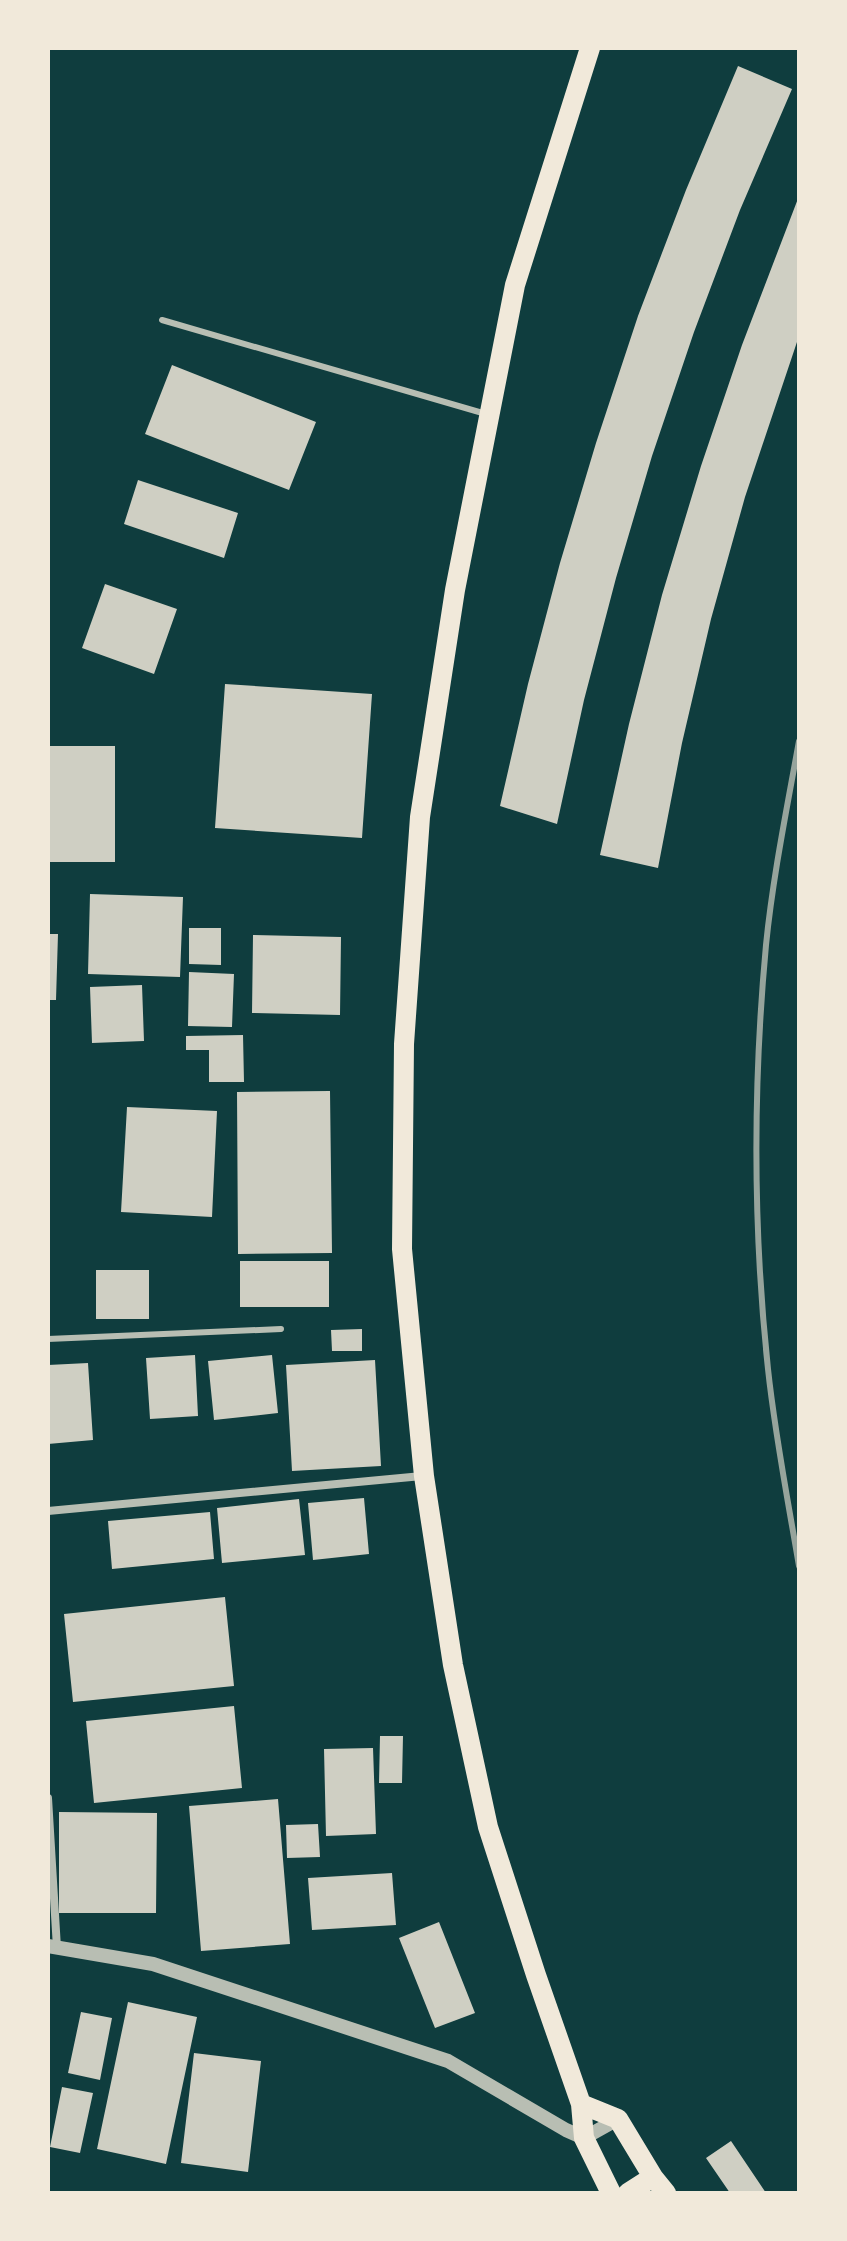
<svg xmlns="http://www.w3.org/2000/svg" width="847" height="2241" viewBox="0 0 847 2241" font-family="Montserrat,sans-serif">
<style>
.building{fill:#cfcfc3}
.lines{fill:none;stroke-linecap:round;stroke-linejoin:round}
.service{stroke:#b8beb3;stroke-width:6}
.minor{stroke:#b8beb3;stroke-width:8}
.tertiary{stroke:#b8beb3;stroke-width:14}
.primary{stroke:#f1e9da;stroke-width:20}
.rail{stroke:#97a49c;stroke-width:6}
</style>
<rect width="100%" height="100%" fill="#0f3d3e"/>
<path class="building" d="M 738,66 L 792,89 L 740,210 L 694,332 L 652,456 L 616,578 L 584,700 L 557,824 L 500,806 L 528,684 L 560,563 L 596,443 L 638,316 L 686,190 Z
M 799,196 L 799,336 L 745,497 L 711,619 L 682,743 L 658,868 L 600,855 L 629,724 L 662,595 L 701,466 L 742,345 Z
M 172,365 L 316,422 L 289,490 L 145,434 Z
M 138,480 L 238,513 L 224,558 L 124,524 Z
M 105,584 L 177,609 L 154,674 L 82,648 Z
M 225,684 L 372,694 L 362,838 L 215,828 Z
M 48,746 L 115,746 L 115,862 L 48,862 Z
M 90,894 L 183,897 L 180,977 L 88,974 Z
M 189,928 L 221,928 L 221,965 L 189,964 Z
M 48,934 L 58,934 L 56,1000 L 48,1000 Z
M 253,935 L 341,937 L 340,1015 L 252,1013 Z
M 189,972 L 234,974 L 232,1027 L 188,1026 Z
M 142,985 L 144,1041 L 92,1043 L 90,987 Z
M 243,1035 L 244,1082 L 209,1082 L 209,1050 L 186,1050 L 186,1036 Z
M 330,1091 L 332,1253 L 238,1254 L 237,1092 Z
M 127,1107 L 217,1111 L 212,1217 L 121,1212 Z
M 240,1261 L 329,1261 L 329,1307 L 240,1307 Z
M 96,1270 L 149,1270 L 149,1319 L 96,1319 Z
M 362,1329 L 362,1351 L 332,1351 L 331,1330 Z
M 195,1355 L 198,1416 L 150,1419 L 146,1358 Z
M 272,1355 L 278,1413 L 214,1420 L 208,1361 Z
M 375,1360 L 381,1466 L 292,1471 L 286,1365 Z
M 88,1363 L 93,1440 L 48,1444 L 48,1365 Z
M 364,1498 L 369,1554 L 313,1560 L 308,1503 Z
M 299,1499 L 305,1555 L 222,1563 L 217,1508 Z
M 210,1512 L 214,1559 L 112,1569 L 108,1521 Z
M 225,1597 L 234,1686 L 73,1702 L 64,1614 Z
M 234,1706 L 242,1788 L 94,1803 L 86,1721 Z
M 380,1736 L 403,1736 L 402,1783 L 379,1783 Z
M 373,1748 L 376,1834 L 326,1836 L 324,1749 Z
M 278,1799 L 290,1944 L 201,1951 L 189,1806 Z
M 59,1812 L 157,1813 L 156,1913 L 59,1913 Z
M 318,1824 L 320,1857 L 287,1858 L 286,1825 Z
M 392,1873 L 396,1925 L 312,1930 L 308,1878 Z
M 439,1922 L 475,2013 L 435,2028 L 399,1938 Z
M 128,2002 L 197,2017 L 166,2164 L 97,2149 Z
M 81,2012 L 112,2018 L 100,2080 L 68,2073 Z
M 194,2053 L 261,2061 L 248,2172 L 181,2163 Z
M 62,2087 L 93,2093 L 80,2153 L 50,2147 Z
M 731,2141 L 766,2193 L 730,2193 L 706,2158 Z"/>
<g class="lines">
<path class="service" d="M 162,320 L 486,414
M 48,1339 L 281,1329"/>
<path class="minor" d="M 48,1511 L 422,1476
M 48,1798 L 57,1948"/>
<path class="tertiary" d="M 48,1946 L 153,1964 L 448,2061 L 566,2130 L 584,2138 L 618,2119"/>
<path class="primary" d="M 590,48 L 515,285 L 455,590 L 420,817 L 404,1044 L 402,1249 L 424,1476 L 453,1665 L 488,1827 L 536,1975 L 581,2104 L 584,2138 L 611,2193
M 581,2104 L 618,2119 L 653,2177 L 666,2193
M 628,2193 L 653,2177"/>
<path class="rail" d="M 799,741 C 787,808 773,876 766,945 C 753,1085 753,1229 768,1369 C 775,1435 788,1501 799,1566"/>
</g>
<rect width="847" height="2241" fill="none" stroke="#f1e9da" stroke-width="100"/>
</svg>
